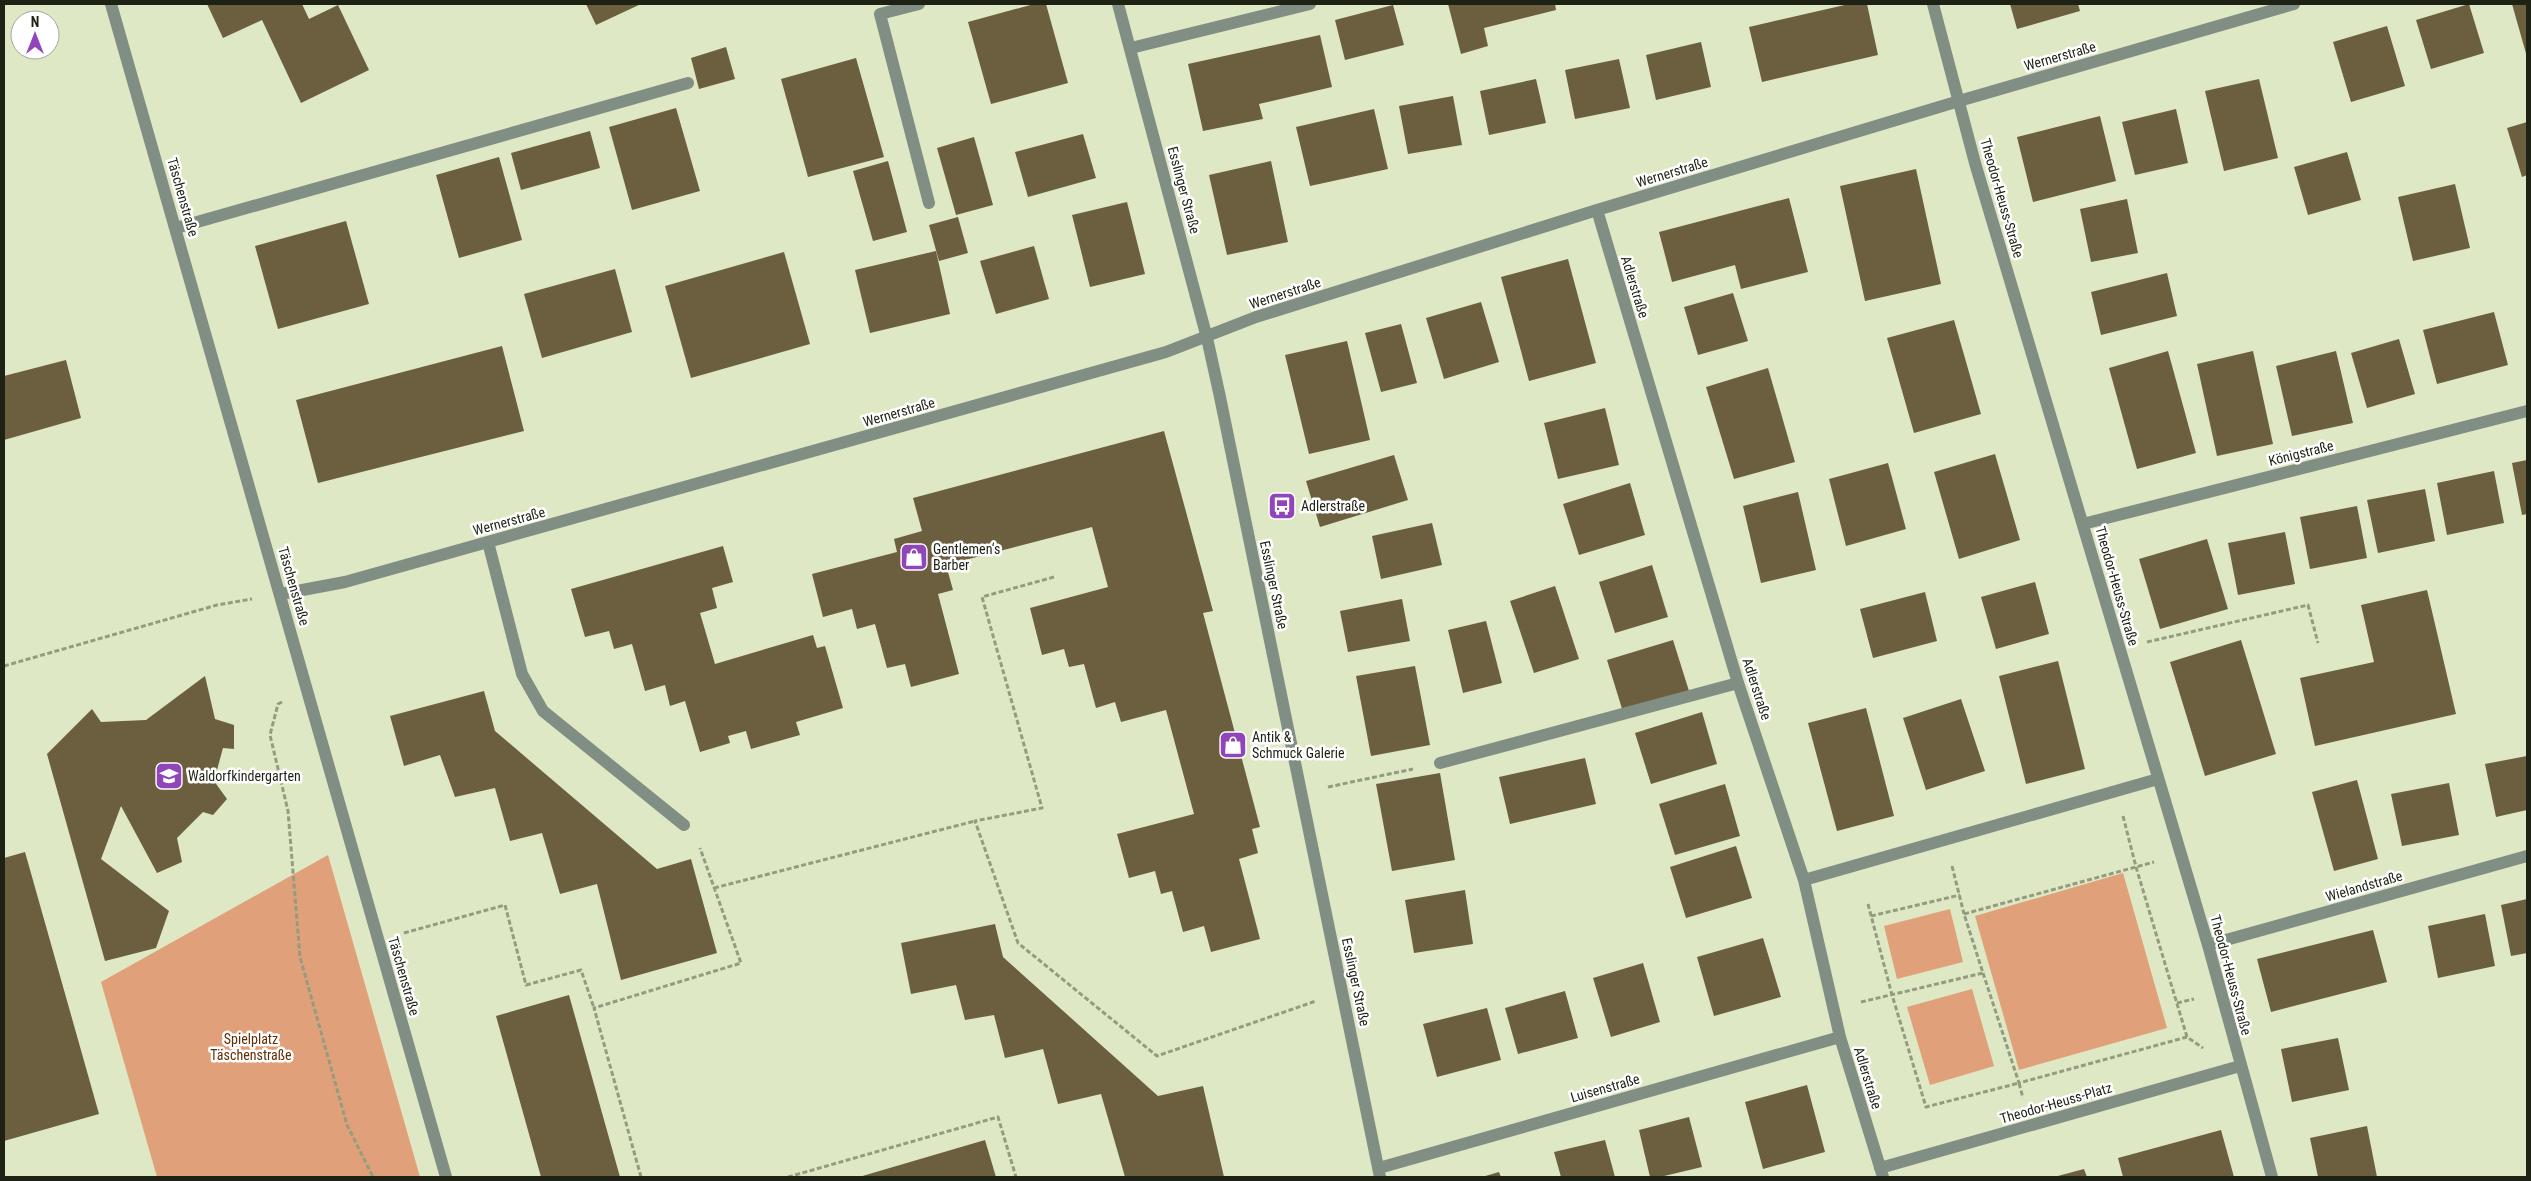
<svg xmlns="http://www.w3.org/2000/svg" width="2531" height="1181" viewBox="0 0 2531 1181" font-family="'Roboto Condensed',sans-serif">
<style>
.green{fill:#e0a079}
.building{fill:#6c5f40}
.lines{fill:none;stroke-linecap:round;stroke-linejoin:round}
.path{stroke:#949c80;stroke-width:3;stroke-dasharray:5 2.5;stroke-linecap:butt}
.lane{stroke:#808e84;stroke-width:12}
.street{stroke:#808e84;stroke-width:12}
.labels{text-anchor:middle;stroke-width:5;stroke-linejoin:round;paint-order:stroke}
.street-label{font-size:14px;fill:#1e2214;stroke:#fff}
.poi-label{font-size:14px;fill:#1e2214;stroke:#fff;text-anchor:start}
.park-label{font-size:14px;fill:#602e05;stroke:#fff}
</style>
<rect width="100%" height="100%" fill="#dee8c4"/>
<path class="green" d="M 328,855 L 420,1177 L 157,1177 L 101,982 Z
M 2123,873 L 2167,1028 L 2019,1070 L 1975,916 Z
M 1950,909 L 1963,962 L 1897,979 L 1884,926 Z
M 1972,989 L 1994,1066 L 1930,1085 L 1907,1007 Z"/>
<path class="building" d="M 207,4 L 302,4 L 309,19 L 338,5 L 369,70 L 301,103 L 262,20 L 223,38 Z
M 586,4 L 641,4 L 596,25 Z
M 1034,4 L 1046,4 L 1068,83 L 991,104 L 968,22 Z
M 1448,4 L 1555,4 L 1556,10 L 1484,28 L 1488,46 L 1461,54 Z
M 1849,4 L 1867,4 L 1878,55 L 1762,82 L 1749,27 Z
M 2010,4 L 2078,4 L 2080,11 L 2017,29 Z
M 2469,4 L 2484,53 L 2431,69 L 2416,20 Z
M 2512,4 L 2527,4 L 2527,57 Z
M 1393,5 L 1404,45 L 1345,60 L 1335,20 Z
M 2387,26 L 2405,86 L 2351,102 L 2333,42 Z
M 1320,35 L 1332,87 L 1259,104 L 1263,119 L 1203,131 L 1188,64 Z
M 1701,42 L 1711,87 L 1656,100 L 1646,55 Z
M 726,47 L 735,79 L 699,89 L 691,58 Z
M 856,58 L 884,157 L 808,177 L 781,79 Z
M 1619,59 L 1630,108 L 1575,119 L 1565,70 Z
M 1536,79 L 1546,123 L 1489,135 L 1480,91 Z
M 2259,79 L 2278,158 L 2224,171 L 2205,91 Z
M 1453,96 L 1462,145 L 1408,154 L 1399,106 Z
M 676,108 L 700,191 L 632,210 L 609,127 Z
M 1374,109 L 1388,169 L 1310,186 L 1296,127 Z
M 2176,109 L 2188,163 L 2135,175 L 2122,122 Z
M 2100,116 L 2116,181 L 2033,202 L 2017,137 Z
M 2527,122 L 2527,175 L 2522,177 L 2507,128 Z
M 590,131 L 600,168 L 521,190 L 511,153 Z
M 1083,134 L 1096,178 L 1028,197 L 1015,152 Z
M 974,137 L 993,205 L 956,215 L 937,148 Z
M 2347,152 L 2361,200 L 2308,215 L 2294,167 Z
M 499,157 L 522,240 L 459,258 L 436,175 Z
M 888,161 L 907,232 L 873,241 L 853,171 Z
M 1271,161 L 1288,242 L 1227,255 L 1209,175 Z
M 1916,169 L 1941,284 L 1865,301 L 1840,186 Z
M 2455,184 L 2470,248 L 2413,261 L 2398,197 Z
M 1789,198 L 1808,272 L 1741,289 L 1735,265 L 1672,282 L 1659,232 Z
M 2127,199 L 2138,253 L 2091,262 L 2080,209 Z
M 1127,202 L 1145,274 L 1090,287 L 1072,215 Z
M 958,217 L 968,253 L 939,261 L 929,225 Z
M 346,221 L 369,304 L 278,329 L 255,246 Z
M 1034,246 L 1049,299 L 996,314 L 980,261 Z
M 936,251 L 950,314 L 870,333 L 855,270 Z
M 784,252 L 810,344 L 691,378 L 665,286 Z
M 1568,259 L 1596,363 L 1529,381 L 1501,277 Z
M 615,269 L 632,332 L 542,358 L 524,294 Z
M 2167,273 L 2177,316 L 2101,335 L 2091,292 Z
M 1733,293 L 1748,341 L 1698,355 L 1684,307 Z
M 1481,302 L 1499,362 L 1444,379 L 1426,318 Z
M 2494,312 L 2508,365 L 2437,384 L 2423,330 Z
M 1954,320 L 1981,414 L 1914,433 L 1887,338 Z
M 1401,324 L 1417,383 L 1381,392 L 1365,333 Z
M 2399,339 L 2415,394 L 2367,408 L 2351,353 Z
M 1347,341 L 1370,440 L 1309,454 L 1285,355 Z
M 502,346 L 524,431 L 318,483 L 296,400 Z
M 2168,351 L 2196,453 L 2137,469 L 2109,368 Z
M 2253,351 L 2273,444 L 2217,456 L 2197,364 Z
M 2336,351 L 2353,423 L 2292,436 L 2276,366 Z
M 66,360 L 81,418 L 4,440 L 4,376 Z
M 1768,368 L 1795,462 L 1734,479 L 1706,387 Z
M 1605,408 L 1619,465 L 1558,479 L 1544,423 Z
M 1164,431 L 1213,611 L 1203,613 L 1260,827 L 1252,829 L 1258,853 L 1239,859 L 1260,939 L 1211,952 L 1204,926 L 1183,932 L 1172,891 L 1161,894 L 1155,871 L 1129,878 L 1117,834 L 1194,814 L 1166,710 L 1121,722 L 1115,702 L 1096,708 L 1084,664 L 1069,667 L 1064,649 L 1042,655 L 1030,608 L 1108,587 L 1092,527 L 946,565 L 953,590 L 938,594 L 959,674 L 911,687 L 905,664 L 887,668 L 875,624 L 857,629 L 852,609 L 823,617 L 812,574 L 897,552 L 894,539 L 922,531 L 913,498 Z
M 1995,454 L 2020,540 L 1959,559 L 1934,472 Z
M 1394,455 L 1408,500 L 1320,527 L 1306,481 Z
M 2527,460 L 2527,514 L 2522,515 L 2512,463 Z
M 1888,463 L 1906,529 L 1846,546 L 1829,479 Z
M 2494,471 L 2504,523 L 2447,535 L 2437,483 Z
M 1630,483 L 1645,535 L 1579,555 L 1563,504 Z
M 2425,489 L 2435,541 L 2378,553 L 2367,500 Z
M 1798,492 L 1816,570 L 1761,583 L 1743,506 Z
M 2357,506 L 2367,558 L 2310,569 L 2300,517 Z
M 1432,523 L 1442,565 L 1381,579 L 1372,536 Z
M 2285,532 L 2295,584 L 2238,595 L 2228,543 Z
M 2207,539 L 2228,609 L 2160,629 L 2139,559 Z
M 723,546 L 733,582 L 712,588 L 717,608 L 700,613 L 715,664 L 813,635 L 817,648 L 825,646 L 843,708 L 796,722 L 800,735 L 751,749 L 746,731 L 728,736 L 730,743 L 700,752 L 685,701 L 670,706 L 665,685 L 645,691 L 632,644 L 614,649 L 609,631 L 585,637 L 571,589 Z
M 1652,565 L 1668,617 L 1615,633 L 1599,582 Z
M 2035,582 L 2049,634 L 1996,649 L 1981,597 Z
M 1555,586 L 1579,659 L 1534,673 L 1510,601 Z
M 2427,590 L 2456,714 L 2315,746 L 2300,678 L 2374,662 L 2361,605 Z
M 1925,592 L 1937,641 L 1873,658 L 1860,609 Z
M 1402,599 L 1410,641 L 1348,652 L 1340,611 Z
M 1486,621 L 1502,683 L 1463,693 L 1448,630 Z
M 1673,640 L 1689,691 L 1623,712 L 1607,660 Z
M 2241,640 L 2276,754 L 2205,776 L 2170,662 Z
M 2058,661 L 2085,769 L 2026,784 L 1999,676 Z
M 1415,666 L 1430,745 L 1371,756 L 1356,676 Z
M 205,676 L 215,719 L 234,725 L 234,749 L 223,748 L 214,781 L 227,799 L 213,815 L 203,812 L 177,838 L 182,862 L 157,873 L 121,806 L 101,859 L 169,911 L 156,948 L 105,961 L 47,754 L 92,709 L 101,722 L 146,720 Z
M 484,691 L 495,731 L 657,869 L 691,859 L 717,953 L 621,980 L 597,884 L 560,894 L 542,833 L 510,841 L 495,788 L 455,797 L 440,755 L 404,766 L 390,716 Z
M 1961,699 L 1985,771 L 1926,790 L 1903,718 Z
M 1866,708 L 1894,816 L 1837,831 L 1808,723 Z
M 1702,712 L 1717,764 L 1651,784 L 1635,733 Z
M 2527,756 L 2527,810 L 2496,817 L 2485,764 Z
M 1585,758 L 1596,804 L 1510,824 L 1499,777 Z
M 1440,773 L 1455,860 L 1392,871 L 1376,784 Z
M 2357,780 L 2378,859 L 2334,871 L 2312,792 Z
M 2449,783 L 2459,835 L 2402,846 L 2391,794 Z
M 1725,784 L 1740,836 L 1675,855 L 1659,804 Z
M 1736,846 L 1752,898 L 1686,918 L 1670,867 Z
M 25,852 L 99,1114 L 4,1141 L 4,858 Z
M 1465,890 L 1473,944 L 1414,953 L 1405,900 Z
M 2527,899 L 2527,953 L 2511,956 L 2501,905 Z
M 2485,914 L 2495,966 L 2438,978 L 2428,926 Z
M 995,924 L 1003,957 L 1158,1096 L 1203,1086 L 1224,1177 L 1125,1177 L 1101,1094 L 1058,1104 L 1043,1049 L 1005,1058 L 994,1015 L 965,1020 L 956,985 L 911,994 L 901,943 Z
M 2373,930 L 2387,982 L 2271,1012 L 2257,959 Z
M 1763,938 L 1781,997 L 1714,1016 L 1697,957 Z
M 1643,963 L 1660,1022 L 1611,1037 L 1593,978 Z
M 1565,991 L 1578,1038 L 1518,1054 L 1505,1008 Z
M 569,995 L 620,1177 L 541,1177 L 496,1016 Z
M 1487,1008 L 1501,1060 L 1437,1077 L 1423,1024 Z
M 2338,1038 L 2349,1090 L 2292,1102 L 2281,1049 Z
M 1807,1085 L 1825,1152 L 1763,1169 L 1745,1102 Z
M 1689,1117 L 1702,1167 L 1660,1177 L 1650,1177 L 1639,1130 Z
M 2367,1126 L 2377,1177 L 2318,1177 L 2310,1138 Z
M 2221,1130 L 2234,1177 L 2123,1177 L 2118,1158 Z
M 985,1140 L 996,1177 L 859,1177 Z
M 1605,1140 L 1615,1177 L 1561,1177 L 1554,1152 Z
M 2084,1169 L 2087,1177 L 2054,1177 Z
M 1499,1172 L 1501,1177 L 1482,1177 Z"/>
<g class="lines">
<path class="path" d="M 1054,577 L 982,597 L 1042,808 L 975,821 L 1018,943 L 1157,1056 L 1316,1001
M 2147,642 L 2308,605 L 2318,643
M 4,666 L 217,605 L 252,599
M 282,702 L 278,704 L 270,735 L 288,811 L 300,957 L 347,1125 L 373,1177
M 1328,787 L 1413,769
M 2123,816 L 2136,867 L 2187,1037
M 1952,866 L 1964,914
M 714,888 L 975,821
M 1868,904 L 1892,995 L 1926,1107 L 2019,1083 L 2023,1098
M 1871,916 L 1960,895
M 404,933 L 505,905 L 526,985 L 581,970 L 594,1008
M 1983,973 L 2019,1083 L 2187,1037 L 2203,1048
M 1861,1002 L 1983,973 L 1964,914 L 2154,862
M 2177,1003 L 2194,999
M 641,1177 L 594,1008 L 741,963 L 700,848
M 788,1177 L 998,1117 L 1016,1177"/>
<path class="lane" d="M 919,4 L 880,14 L 929,203
M 176,228 L 688,83
M 488,542 L 522,674 L 543,711 L 684,825"/>
<path class="street" d="M 111,4 L 446,1177
M 1118,4 L 1207,338 L 1220,397 L 1380,1177
M 1933,4 L 1975,163 L 2208,945 L 2272,1177
M 1131,48 L 1310,4
M 1597,210 L 1738,683 L 1804,880 L 1840,1037 L 1883,1177
M 2083,524 L 2527,411
M 281,594 L 345,582 L 1166,352 L 1256,317 L 1597,210 L 1959,101 L 2294,4
M 1440,763 L 1738,683
M 1804,880 L 2158,779
M 2208,945 L 2527,856
M 1379,1168 L 1840,1037
M 1880,1168 L 2240,1066"/>
</g>
<defs>
<g id="bus-square" transform="scale(1.4375)"><rect x="-9" y="-9" width="18" height="18" rx="4" fill="#9046b9" stroke="#fff"/><path d="M-5-6H5V4H4V6H2V4H-2V6H-4V4H-5ZM-3.5-4V0h7V-4ZM-3.5 1.2v1.5H-2V1.2ZM2 1.2v1.5H3.5V1.2Z" fill="#fff"/></g>
<g id="shop-square" transform="scale(1.4375)"><rect x="-9" y="-9" width="18" height="18" rx="4" fill="#9046b9" stroke="#fff"/><path d="M-5-2.5h2.3a2.7 3.5 0 0 1 5.4 0H5L5.5 6h-11ZM-1.5-2.5h3a1.5 2.3 0 0 0-3 0Z" fill="#fff"/></g>
<g id="school-square" transform="scale(1.4375)"><rect x="-9" y="-9" width="18" height="18" rx="4" fill="#9046b9" stroke="#fff"/><path d="M0-5L7-2L0 1L-7-2ZM-4 1L0 2.5L4 1V4Q0 6-4 4Z" fill="#fff"/></g>
</defs>
<g fill-rule="evenodd">
<use href="#bus-square" x="1282" y="506"/>
<use href="#shop-square" x="914" y="557"/>
<use href="#shop-square" x="1233" y="745"/>
<use href="#school-square" x="169" y="776"/>
</g>
<g class="labels">
<g class="street-label">
<text transform="translate(2060 56) rotate(-16)" y="5">Wernerstraße</text>
<text transform="translate(1672 172) rotate(-17)" y="5">Wernerstraße</text>
<text transform="translate(1184 190) rotate(75)" y="5">Esslinger Straße</text>
<text transform="translate(183 197) rotate(74)" y="5">Täschenstraße</text>
<text transform="translate(2002 198) rotate(74)" y="5">Theodor-Heuss-Straße</text>
<text transform="translate(1635 287) rotate(73)" y="5">Adlerstraße</text>
<text transform="translate(1285 293) rotate(-18)" y="5">Wernerstraße</text>
<text transform="translate(899 412) rotate(-16)" y="5">Wernerstraße</text>
<text transform="translate(2301 453) rotate(-14)" y="5">Königstraße</text>
<text transform="translate(509 521) rotate(-15)" y="5">Wernerstraße</text>
<text transform="translate(1274 585) rotate(78)" y="5">Esslinger Straße</text>
<text transform="translate(294 586) rotate(74)" y="5">Täschenstraße</text>
<text transform="translate(2117 586) rotate(74)" y="5">Theodor-Heuss-Straße</text>
<text transform="translate(1757 689) rotate(72)" y="5">Adlerstraße</text>
<text transform="translate(2364 886) rotate(-16)" y="5">Wielandstraße</text>
<text transform="translate(2231 975) rotate(75)" y="5">Theodor-Heuss-Straße</text>
<text transform="translate(404 976) rotate(74)" y="5">Täschenstraße</text>
<text transform="translate(1356 982) rotate(78)" y="5">Esslinger Straße</text>
<text transform="translate(1868 1078) rotate(73)" y="5">Adlerstraße</text>
<text transform="translate(1605 1088) rotate(-16)" y="5">Luisenstraße</text>
<text transform="translate(2056 1103) rotate(-16)" y="5">Theodor-Heuss-Platz</text>
</g>
<g class="poi-label">
<text x="1301" y="511">Adlerstraße</text>
<text x="933" y="554">Gentlemen‘s<tspan x="933" dy="16">Barber</tspan></text>
<text x="1252" y="742">Antik &amp;<tspan x="1252" dy="16">Schmuck Galerie</tspan></text>
<text x="188" y="781">Waldorfkindergarten</text>
</g>
<g class="park-label">
<text x="251" y="1044">Spielplatz<tspan x="251" dy="16">Täschenstraße</tspan></text>
</g>
</g>
<rect width="2531" height="1181" fill="none" stroke="#1e2214" stroke-width="10"/>
<g transform="translate(35 35)"><circle r="24" fill="#ffffff" stroke="#a5a7a1"/>
<path d="M0-4L9 19L0 12L-9 19Z" fill="#9046b9"/>
<text y="-8" font-size="14" font-weight="bold" text-anchor="middle" fill="#1e2214">N</text>
</g>
</svg>
